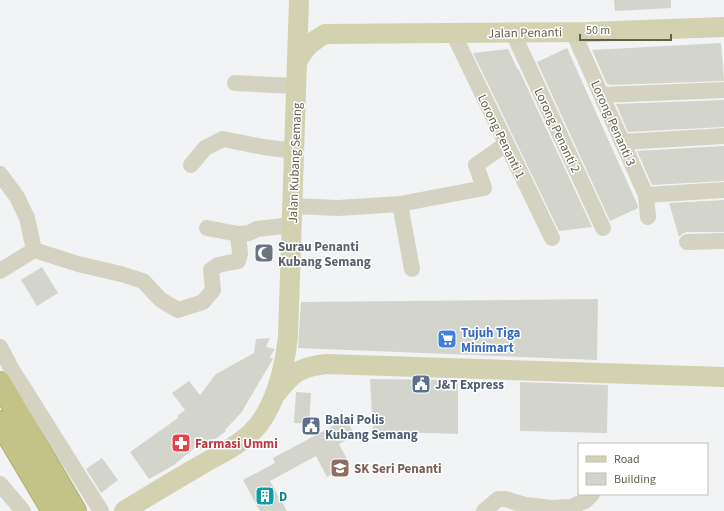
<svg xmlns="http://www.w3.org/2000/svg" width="724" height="511" viewBox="0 0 724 511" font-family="'Source Sans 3',sans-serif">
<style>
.building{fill:#d3d5cc}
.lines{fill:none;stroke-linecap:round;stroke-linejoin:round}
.highway-casing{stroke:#b0af72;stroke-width:24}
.minor{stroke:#d4d3c2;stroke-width:16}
.major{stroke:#d2d1b0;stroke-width:20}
.highway{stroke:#c4c387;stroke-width:22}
.labels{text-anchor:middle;stroke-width:3;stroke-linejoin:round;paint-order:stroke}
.street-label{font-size:13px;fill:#626048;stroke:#fff}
.worship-label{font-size:13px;font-weight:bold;fill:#5b616d;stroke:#fff;text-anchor:start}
.shop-label{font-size:13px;font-weight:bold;fill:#366cbe;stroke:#fff;text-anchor:start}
.service-label{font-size:13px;font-weight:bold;fill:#4e5e75;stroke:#fff;text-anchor:start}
.health-label{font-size:13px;font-weight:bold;fill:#be3a42;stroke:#fff;text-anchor:start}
.education-label{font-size:13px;font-weight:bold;fill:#785e54;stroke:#fff;text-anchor:start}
.culture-label{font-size:13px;font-weight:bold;fill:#0d838f;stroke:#fff;text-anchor:start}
</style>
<rect width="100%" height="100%" fill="#f2f3f5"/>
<path class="building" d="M 614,0 L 671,0 L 671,8 L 615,11 Z
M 721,43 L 724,81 L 611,85 L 607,84 L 592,50 Z
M 567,48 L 638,206 L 638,208 L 610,221 L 537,62 Z
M 508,49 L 518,70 L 519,70 L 592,227 L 559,231 L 473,53 Z
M 724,100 L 724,127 L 628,132 L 616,104 Z
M 724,146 L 724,181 L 652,185 L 637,151 Z
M 724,200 L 724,232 L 687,232 L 682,234 L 679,237 L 669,203 Z
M 42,267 L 58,293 L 37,306 L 21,280 Z
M 598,299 L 597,360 L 298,348 L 301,302 Z
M 270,338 L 266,347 L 275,349 L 270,357 L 273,359 L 241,413 L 225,430 L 226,431 L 201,450 L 198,445 L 174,465 L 149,479 L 130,452 L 178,418 L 177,416 L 185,410 L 172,393 L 189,381 L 200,395 L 216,374 L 254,353 L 256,339 Z
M 370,379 L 458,380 L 458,434 L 373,431 Z
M 520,382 L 608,385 L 607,433 L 520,431 Z
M 296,392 L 311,393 L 309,424 L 294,423 Z
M 346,419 L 355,435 L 339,444 L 350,465 L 327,477 L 316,456 L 270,481 L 287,511 L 260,511 L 243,480 L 275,463 L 273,458 Z
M 102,458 L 118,480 L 101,493 L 86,469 Z"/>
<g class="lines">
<g class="highway-casing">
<path id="highway" d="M 0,383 L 75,511
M 0,422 L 53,511"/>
</g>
<path class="minor" d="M 573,32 L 646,195 L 648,217
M 453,33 L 552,238
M 513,33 L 603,228
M 235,83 L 296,86
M 601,95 L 724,90
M 622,142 L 724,136
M 191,165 L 205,148 L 223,139 L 263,147 L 294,151
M 0,174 L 17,197 L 27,218 L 34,250
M 646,195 L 724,190
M 400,204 L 412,269
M 292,206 L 338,208 L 400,204 L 484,188 L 476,165 L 506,144
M 207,228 L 238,234
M 687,242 L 724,241
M 0,271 L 34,250 L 78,264 L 121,274 L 143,281 L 161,300 L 178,310 L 203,302 L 213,290 L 211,270 L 218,265 L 238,261 L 240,254 L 238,234 L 249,233 L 257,229 L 292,225
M 0,347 L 11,368 L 101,511
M 0,484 L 23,511
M 484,511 L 498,499 L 505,499 L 525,505 L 552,508 L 571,507 L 585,501 L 592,494"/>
<path class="major" d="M 297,62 C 305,47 310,43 325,34 L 589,32 L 724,27
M 277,393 C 292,372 301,367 326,364 L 724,377
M 124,511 C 150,495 175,480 201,465 C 218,455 238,446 252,432 C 275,409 285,367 288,336 L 299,0"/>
<use href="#highway" class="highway"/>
</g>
<defs>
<g id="mosque-square" transform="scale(1)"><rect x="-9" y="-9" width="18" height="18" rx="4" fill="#6b7280" stroke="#fff"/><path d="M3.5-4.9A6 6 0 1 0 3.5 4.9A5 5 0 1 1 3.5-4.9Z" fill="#fff"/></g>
<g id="supermarket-square" transform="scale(1)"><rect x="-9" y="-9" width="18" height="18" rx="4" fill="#3f7fe0" stroke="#fff"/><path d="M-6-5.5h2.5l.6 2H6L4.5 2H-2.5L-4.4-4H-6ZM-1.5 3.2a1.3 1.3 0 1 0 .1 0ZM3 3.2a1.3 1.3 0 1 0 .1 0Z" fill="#fff"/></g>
<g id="civic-square" transform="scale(1)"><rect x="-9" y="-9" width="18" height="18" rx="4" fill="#5c6f8a" stroke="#fff"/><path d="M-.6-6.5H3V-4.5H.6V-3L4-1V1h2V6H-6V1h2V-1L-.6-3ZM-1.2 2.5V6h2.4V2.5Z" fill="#fff"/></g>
<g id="pharmacy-square" transform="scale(1)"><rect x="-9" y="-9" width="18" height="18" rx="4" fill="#e0444e" stroke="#fff"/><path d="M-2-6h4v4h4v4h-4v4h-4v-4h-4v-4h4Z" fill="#fff"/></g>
<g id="school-square" transform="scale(1)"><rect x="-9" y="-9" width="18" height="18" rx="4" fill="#8d6e63" stroke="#fff"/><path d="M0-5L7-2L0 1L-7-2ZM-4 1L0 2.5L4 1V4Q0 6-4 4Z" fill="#fff"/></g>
<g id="building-square" transform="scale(1)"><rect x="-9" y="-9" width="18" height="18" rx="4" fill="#0f9aa8" stroke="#fff"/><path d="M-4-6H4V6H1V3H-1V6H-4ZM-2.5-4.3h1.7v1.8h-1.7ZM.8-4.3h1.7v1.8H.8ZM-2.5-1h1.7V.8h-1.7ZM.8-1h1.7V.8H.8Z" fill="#fff"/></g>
</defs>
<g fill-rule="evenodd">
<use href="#mosque-square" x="264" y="253"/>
<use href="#supermarket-square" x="447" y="339"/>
<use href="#civic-square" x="421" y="384"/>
<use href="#civic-square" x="311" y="426"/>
<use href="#pharmacy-square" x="181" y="443"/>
<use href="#school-square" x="340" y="468"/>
<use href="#building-square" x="265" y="496"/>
</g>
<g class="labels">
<g class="street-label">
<text transform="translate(525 32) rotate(-1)" y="5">Jalan Penanti</text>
<text transform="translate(614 123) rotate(66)" y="5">Lorong Penanti 3</text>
<text transform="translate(558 130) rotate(65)" y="5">Lorong Penanti 2</text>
<text transform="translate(502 136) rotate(64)" y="5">Lorong Penanti 1</text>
<text transform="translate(294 163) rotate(-88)" y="5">Jalan Kubang Semang</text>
</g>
<g class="worship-label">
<text x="278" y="251">Surau Penanti<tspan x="278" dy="15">Kubang Semang</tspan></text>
</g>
<g class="shop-label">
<text x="461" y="337">Tujuh Tiga<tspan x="461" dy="15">Minimart</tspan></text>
</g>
<g class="service-label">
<text x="435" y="389">J&amp;T Express</text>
<text x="325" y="424">Balai Polis<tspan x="325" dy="15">Kubang Semang</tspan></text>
</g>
<g class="health-label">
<text x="195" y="448">Farmasi Ummi</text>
</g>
<g class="education-label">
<text x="354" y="473">SK Seri Penanti</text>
</g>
<g class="culture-label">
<text x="279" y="501">D</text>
</g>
</g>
<rect x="578" y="443" width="130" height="52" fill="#ffffff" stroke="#c0bfb6"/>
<rect x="586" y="456" width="20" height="6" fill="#d2d1b0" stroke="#c0bfb6"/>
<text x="614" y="463" font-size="12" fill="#626048">Road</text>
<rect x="586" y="473" width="20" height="12" fill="#d3d5cc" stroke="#c0bfb6"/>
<text x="614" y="483" font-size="12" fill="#626048">Building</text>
<path d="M580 34v6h91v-6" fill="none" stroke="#626048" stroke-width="2"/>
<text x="586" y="34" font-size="12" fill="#626048" stroke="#ffffff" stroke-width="3" paint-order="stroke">50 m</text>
</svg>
